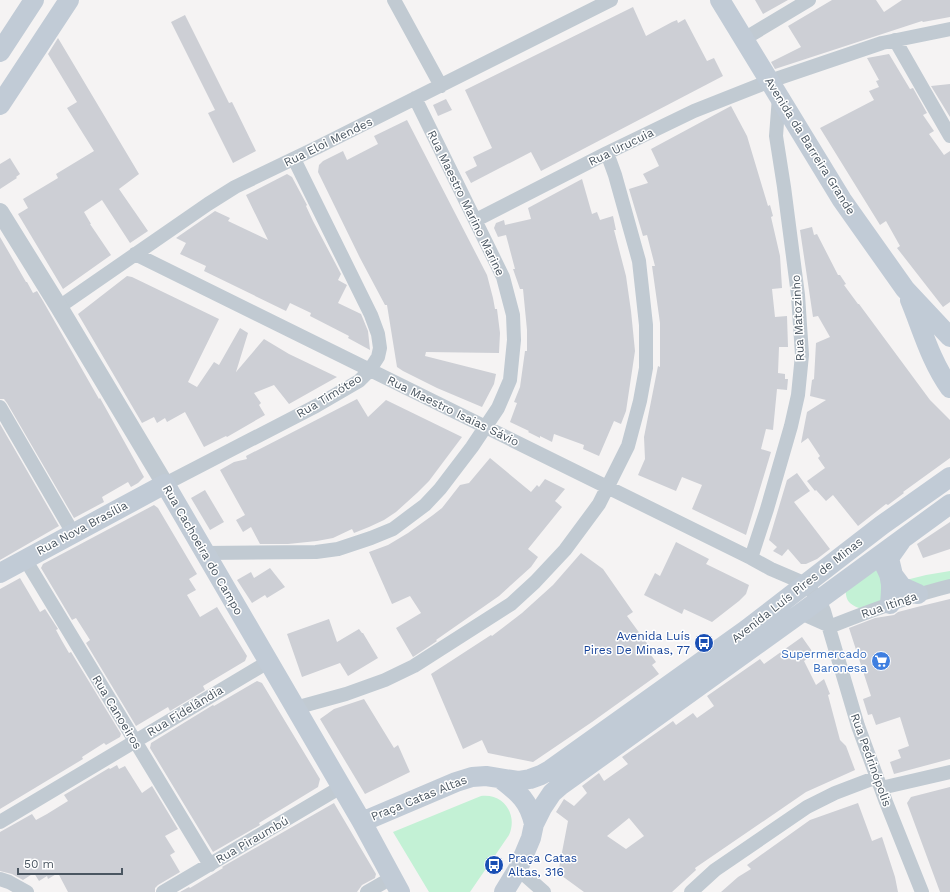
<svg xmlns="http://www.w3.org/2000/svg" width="950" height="892" viewBox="0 0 950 892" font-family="'Work Sans',sans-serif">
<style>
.green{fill:#c3f1d5}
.building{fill:#cdcfd5;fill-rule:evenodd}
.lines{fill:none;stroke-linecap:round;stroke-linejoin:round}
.minor{stroke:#c1cad2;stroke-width:14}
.tertiary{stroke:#c1cad2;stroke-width:18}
.secondary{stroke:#c1cbd6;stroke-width:20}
.labels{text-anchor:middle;stroke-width:3;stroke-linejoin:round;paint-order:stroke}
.street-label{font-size:12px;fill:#4a5661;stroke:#fff}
.transit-label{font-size:12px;fill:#164399;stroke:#fff;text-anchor:end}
.shop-label{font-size:12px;fill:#366cbe;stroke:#fff;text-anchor:end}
</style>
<rect width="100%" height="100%" fill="#f5f3f3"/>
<path class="green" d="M 880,569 L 889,600 L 867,611 C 851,605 844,604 846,584 L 857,574 Z
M 950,571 L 950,584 L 931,589 L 902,581 L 926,575 Z
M 481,796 C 504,793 518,815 509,835 L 470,892 L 429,892 L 393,832 Z"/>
<path class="building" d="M 755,0 L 788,0 L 763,14 Z
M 832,0 L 876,0 L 884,12 L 902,0 L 950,0 L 950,17 L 923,22 L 922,21 L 775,69 L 771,62 L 801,47 L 788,26 Z
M 633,7 L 646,36 L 672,22 L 677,20 L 678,23 L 685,19 L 707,61 L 714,58 L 723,76 L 541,171 L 531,152 L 471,183 L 465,172 L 477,166 L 473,157 L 492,148 L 465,90 Z
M 185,15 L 229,103 L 232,102 L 256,151 L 233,163 L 208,113 L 215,110 L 171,22 Z
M 58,38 L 139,174 L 119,189 L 148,231 L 130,243 L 102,200 L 84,212 L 91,224 L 90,224 L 111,255 L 63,289 L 18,214 L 28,208 L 23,199 L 58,178 L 56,174 L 94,151 L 67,108 L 77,102 L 48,54 Z
M 889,54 L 910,89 L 913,88 L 927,113 L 923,115 L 934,131 L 929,134 L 944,155 L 950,151 L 950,302 L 943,307 L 897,248 L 900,246 L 886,221 L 880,225 L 820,128 L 874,100 L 869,91 L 879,87 L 876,81 L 879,80 L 867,58 Z
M 950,84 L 950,117 L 931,86 Z
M 446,99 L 452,110 L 438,116 L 433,105 Z
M 731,106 L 747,136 L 768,206 L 770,205 L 773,216 L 771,217 L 780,256 L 782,288 L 772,289 L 775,317 L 787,316 L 788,347 L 779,347 L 778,373 L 785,374 L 785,379 L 788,379 L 787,390 L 777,389 L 773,430 L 766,429 L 761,449 L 771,452 L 746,535 L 692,509 L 702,485 L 682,477 L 676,491 L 638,475 L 645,459 L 644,437 L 658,366 L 660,367 L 660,323 L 652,266 L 655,266 L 647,235 L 643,236 L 629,189 L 648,183 L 643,174 L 659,166 L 651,149 Z
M 407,120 L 487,275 L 493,298 L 495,309 L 497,309 L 500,333 L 499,353 L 426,352 L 425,356 L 496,374 L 494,384 L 482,407 L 437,388 L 403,371 L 397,367 L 387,305 L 385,305 L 360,258 L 318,172 L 319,165 L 323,161 L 343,151 L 347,160 L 378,144 L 374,136 Z
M 10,158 L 20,174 L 16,177 L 17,178 L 0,189 L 0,164 Z
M 287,174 L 292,177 L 307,205 L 306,206 L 313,221 L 341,274 L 338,280 L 347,285 L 338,303 L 361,314 L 368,331 L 370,350 L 348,338 L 349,336 L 310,316 L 311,313 L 290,303 L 286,311 L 204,271 L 206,266 L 180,254 L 186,243 L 176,238 L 215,211 L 230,218 L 228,221 L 268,240 L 246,195 Z
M 582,179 L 592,214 L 597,212 L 600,220 L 613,216 L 616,230 L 614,230 L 626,276 L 631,311 L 635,351 L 626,411 L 621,424 L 614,421 L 599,456 L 583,449 L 584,445 L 554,434 L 552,442 L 540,436 L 540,438 L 528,432 L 529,431 L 510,422 L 517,403 L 514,402 L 520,387 L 525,351 L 527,351 L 527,330 L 523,289 L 520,289 L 513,269 L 515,269 L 506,235 L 498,237 L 494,228 L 496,223 L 504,220 L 505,225 L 531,219 L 528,208 Z
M 812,227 L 814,235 L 817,234 L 838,275 L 840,275 L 846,284 L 844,285 L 858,304 L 859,304 L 930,400 L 950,420 L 950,458 L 903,492 L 904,493 L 888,505 L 886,504 L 858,526 L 833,495 L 826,501 L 816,490 L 815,491 L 807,481 L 825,468 L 818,458 L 820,456 L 808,438 L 801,443 L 807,412 L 826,400 L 810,396 L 812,380 L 814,379 L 816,343 L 830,337 L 818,316 L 813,317 L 800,230 Z
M 0,237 L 26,282 L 27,282 L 33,293 L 37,291 L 43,301 L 99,399 L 100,398 L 144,477 L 138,483 L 131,487 L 128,482 L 102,497 L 104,502 L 74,518 L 7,403 L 4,399 L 0,399 Z
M 127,276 L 132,277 L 219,319 L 188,382 L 197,387 L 214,362 L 219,365 L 240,328 L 248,333 L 236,372 L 264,339 L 289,354 L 337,377 L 289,404 L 274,385 L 254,393 L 261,403 L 259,405 L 265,415 L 227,437 L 226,436 L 204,447 L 185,412 L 167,422 L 165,418 L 157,423 L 154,417 L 142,423 L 78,314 Z
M 357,399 L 368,417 L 386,400 L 462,437 L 429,481 L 417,493 L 396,512 L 384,520 L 369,527 L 354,533 L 352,529 L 333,538 L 317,541 L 288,544 L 260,544 L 251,527 L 243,532 L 236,520 L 245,515 L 220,470 L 234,462 L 247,459 L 246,456 Z
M 0,424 L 59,526 L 0,560 Z
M 490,458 L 531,492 L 537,485 L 539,487 L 545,479 L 565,489 L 555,501 L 562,507 L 528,549 L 538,557 L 531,567 L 499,596 L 436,640 L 437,641 L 413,657 L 396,628 L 421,613 L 410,596 L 392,604 L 369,552 L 388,545 L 408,533 L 433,515 L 442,508 L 460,485 L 469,483 Z
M 797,473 L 810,491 L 794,502 L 830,549 L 817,559 L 806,564 L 801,564 L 788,549 L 782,556 L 773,551 L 777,547 L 769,540 L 787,480 Z
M 205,490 L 224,522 L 210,530 L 191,498 Z
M 154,505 L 158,508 L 197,574 L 189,579 L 196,590 L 187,595 L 200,617 L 217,607 L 247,656 L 245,661 L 203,686 L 205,690 L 170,711 L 168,707 L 136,726 L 86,643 L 90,640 L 76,618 L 72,620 L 41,568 L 43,564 Z
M 950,522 L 950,549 L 923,558 L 917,544 Z
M 676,542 L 709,559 L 706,564 L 749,585 L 746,594 L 739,601 L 712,622 L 684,609 L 682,614 L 644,595 L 655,573 L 660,576 Z
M 581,553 L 603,569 L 633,612 L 627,616 L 649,646 L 646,648 L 656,662 L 652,665 L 659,674 L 592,722 L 533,762 L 488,753 L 482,740 L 463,749 L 431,674 L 491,635 L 492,636 L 522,613 L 553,585 Z
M 270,568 L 285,587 L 267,598 L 265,595 L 252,603 L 237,580 L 251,572 L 254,578 Z
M 20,578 L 40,612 L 45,609 L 58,629 L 56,630 L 62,641 L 69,653 L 71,652 L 121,734 L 120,737 L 106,745 L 104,743 L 82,757 L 83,759 L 0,809 L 0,589 Z
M 950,599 L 950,759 L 894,774 L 890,762 L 901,758 L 898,750 L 909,746 L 900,717 L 876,725 L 872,714 L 868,715 L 863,699 L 871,696 L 849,628 L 875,618 L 894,615 L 898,612 L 917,607 Z
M 329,619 L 337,642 L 359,629 L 362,633 L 363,633 L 378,658 L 348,676 L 340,663 L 302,677 L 287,634 Z
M 802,637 L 814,654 L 804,661 L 816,685 L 824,679 L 830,694 L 828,695 L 840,740 L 846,746 L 855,770 L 806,792 L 695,868 L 696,870 L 672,892 L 584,892 L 558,873 L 568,821 L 556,812 L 564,799 L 574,806 L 587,793 L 582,786 L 599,773 L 604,781 L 628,764 L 622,757 L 673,721 L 676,725 L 693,713 L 697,718 L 714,706 L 707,696 L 760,659 L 764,664 ZM 629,818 L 644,836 L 626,849 L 607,836 Z
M 257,681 L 262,683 L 320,779 L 318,787 L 259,823 L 260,825 L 213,852 L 150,748 L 151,743 L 213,705 L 214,706 Z
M 364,699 L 394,748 L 398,745 L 410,772 L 365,794 L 320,719 L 334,709 Z
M 117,765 L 119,769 L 125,766 L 142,793 L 152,786 L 178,829 L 165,836 L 175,852 L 170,855 L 180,872 L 158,885 L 155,888 L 155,892 L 68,892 L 58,873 L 48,879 L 47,876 L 39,881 L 34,873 L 23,880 L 12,874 L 0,871 L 0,832 L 32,814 L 36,820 L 47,814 L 68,801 L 64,795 L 109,768 L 110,769 Z
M 950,787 L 950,892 L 940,892 L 907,803 L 911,797 Z
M 334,803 L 376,874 L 375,878 L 362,885 L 357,892 L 180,892 L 189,887 L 190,888 L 223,868 L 222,867 Z
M 858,803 L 872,841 L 882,837 L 895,877 L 898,892 L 721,892 L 738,877 L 751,869 L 747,865 L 810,820 Z"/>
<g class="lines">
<path class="minor" d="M 394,0 L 441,86
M 744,39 L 809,0
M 895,40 L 950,136
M 476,220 L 607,153 L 694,111 L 770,81 L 882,43 L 950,29
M 135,254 C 340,356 546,456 751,558 L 771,569 L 806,584 L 819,600 L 824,611 L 858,726 L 886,802 L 922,892
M 59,307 L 208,204 L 235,187 L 318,147 L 611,0
M 0,407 L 73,533
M 165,484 L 316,406 L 359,381 L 369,371 L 378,357 L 380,348 L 378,334 L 371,315 L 294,159
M 204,553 L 316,552 L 338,549 L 371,538 L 393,529 L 425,505 L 440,489 L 472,447 L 498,408 L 510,380 L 514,340 L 513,315 L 503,277 L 415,98
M 751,558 L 767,509 L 791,426 L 798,395 L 802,355 L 798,295 L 784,187 L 776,136 L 779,97
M 25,559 L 210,865
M 801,613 L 828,625
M 829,627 C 869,611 909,596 950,586
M 295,708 L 346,694 L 385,680 L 414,666 L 511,604 L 535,582 L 565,550 L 599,504 L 628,446 L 640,401 L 646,368 L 646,325 L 639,261 L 615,175 L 607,153
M 881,788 L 950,772
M 0,822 L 268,662
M 518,869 L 544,892
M 0,879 L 9,882 L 27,892
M 163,892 L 341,787
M 367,892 L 393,877
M 691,892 L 715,870 L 807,807 L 835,793 L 877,777"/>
<path class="tertiary" d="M 0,212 L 59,307 L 165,484"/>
<path class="secondary" d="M 720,0 L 842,200 L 905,289 L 950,337
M 0,52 L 34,0
M 0,105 L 69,0
M 910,300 C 922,329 931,362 950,388
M 901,541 L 889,558 L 893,575 L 902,587 L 918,594
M 886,568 C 893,579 891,592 890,604
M 0,573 L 165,484 L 362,822 L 400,892
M 501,779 C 519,793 529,801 534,824
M 362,822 L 456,782 L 472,777 L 486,776 L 518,781 L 530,779 L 541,775 L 550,770 L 746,630 L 882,525 L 950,477
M 504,892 L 518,869 L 531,838 L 534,824 L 542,808 L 552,793 L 560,786 L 801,613 L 950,504"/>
</g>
<defs>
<g id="bus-disc" transform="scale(1)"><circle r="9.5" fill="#1a4fb4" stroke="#fff"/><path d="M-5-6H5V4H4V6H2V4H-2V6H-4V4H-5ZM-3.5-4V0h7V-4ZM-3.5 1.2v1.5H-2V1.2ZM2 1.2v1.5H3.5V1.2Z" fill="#fff"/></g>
<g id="supermarket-disc" transform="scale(1)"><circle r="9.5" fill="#3f7fe0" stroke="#fff"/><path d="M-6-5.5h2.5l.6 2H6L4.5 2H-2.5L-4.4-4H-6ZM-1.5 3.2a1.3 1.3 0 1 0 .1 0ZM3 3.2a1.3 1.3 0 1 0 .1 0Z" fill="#fff"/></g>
</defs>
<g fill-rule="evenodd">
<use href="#bus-disc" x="704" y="643"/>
<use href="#supermarket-disc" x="881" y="661"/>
<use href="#bus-disc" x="494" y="865"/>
</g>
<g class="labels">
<g class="street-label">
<text transform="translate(328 142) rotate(-26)" y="4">Rua Eloi Mendes</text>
<text transform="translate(810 146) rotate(58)" y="4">Avenida da Barreira Grande</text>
<text transform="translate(621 147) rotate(-26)" y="4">Rua Urucuia</text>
<text transform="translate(466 203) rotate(64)" y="4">Rua Maestro Marino Marine</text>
<text transform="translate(798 318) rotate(-93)" y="4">Rua Matozinho</text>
<text transform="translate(329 396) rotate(-31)" y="4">Rua Timóteo</text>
<text transform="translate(453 411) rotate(26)" y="4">Rua Maestro Isaias Sávio</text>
<text transform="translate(82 528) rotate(-28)" y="4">Rua Nova Brasília</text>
<text transform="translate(203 550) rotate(60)" y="4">Rua Cachoeira do Campo</text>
<text transform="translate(797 590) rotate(-38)" y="4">Avenida Luís Pires de Minas</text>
<text transform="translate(889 605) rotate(-19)" y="4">Rua Itinga</text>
<text transform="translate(185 711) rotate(-31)" y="4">Rua Fidelândia</text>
<text transform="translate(117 712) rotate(59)" y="4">Rua Canoeiros</text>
<text transform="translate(871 760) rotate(70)" y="4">Rua Pedrinópolis</text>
<text transform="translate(419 798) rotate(-22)" y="4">Praça Catas Altas</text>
<text transform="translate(252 840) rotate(-30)" y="4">Rua Piraumbú</text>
</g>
<g class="transit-label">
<text x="690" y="640">Avenida Luís<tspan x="690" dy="14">Pires De Minas, 77</tspan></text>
<text x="508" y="862" text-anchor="start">Praça Catas<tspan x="508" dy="14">Altas, 316</tspan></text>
</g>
<g class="shop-label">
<text x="867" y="658">Supermercado<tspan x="867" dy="14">Baronesa</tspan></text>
</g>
</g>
<path d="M18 868v6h104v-6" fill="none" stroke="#4a5661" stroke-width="2"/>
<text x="24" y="868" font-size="12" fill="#4a5661" stroke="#ffffff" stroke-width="3" paint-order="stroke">50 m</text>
</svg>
